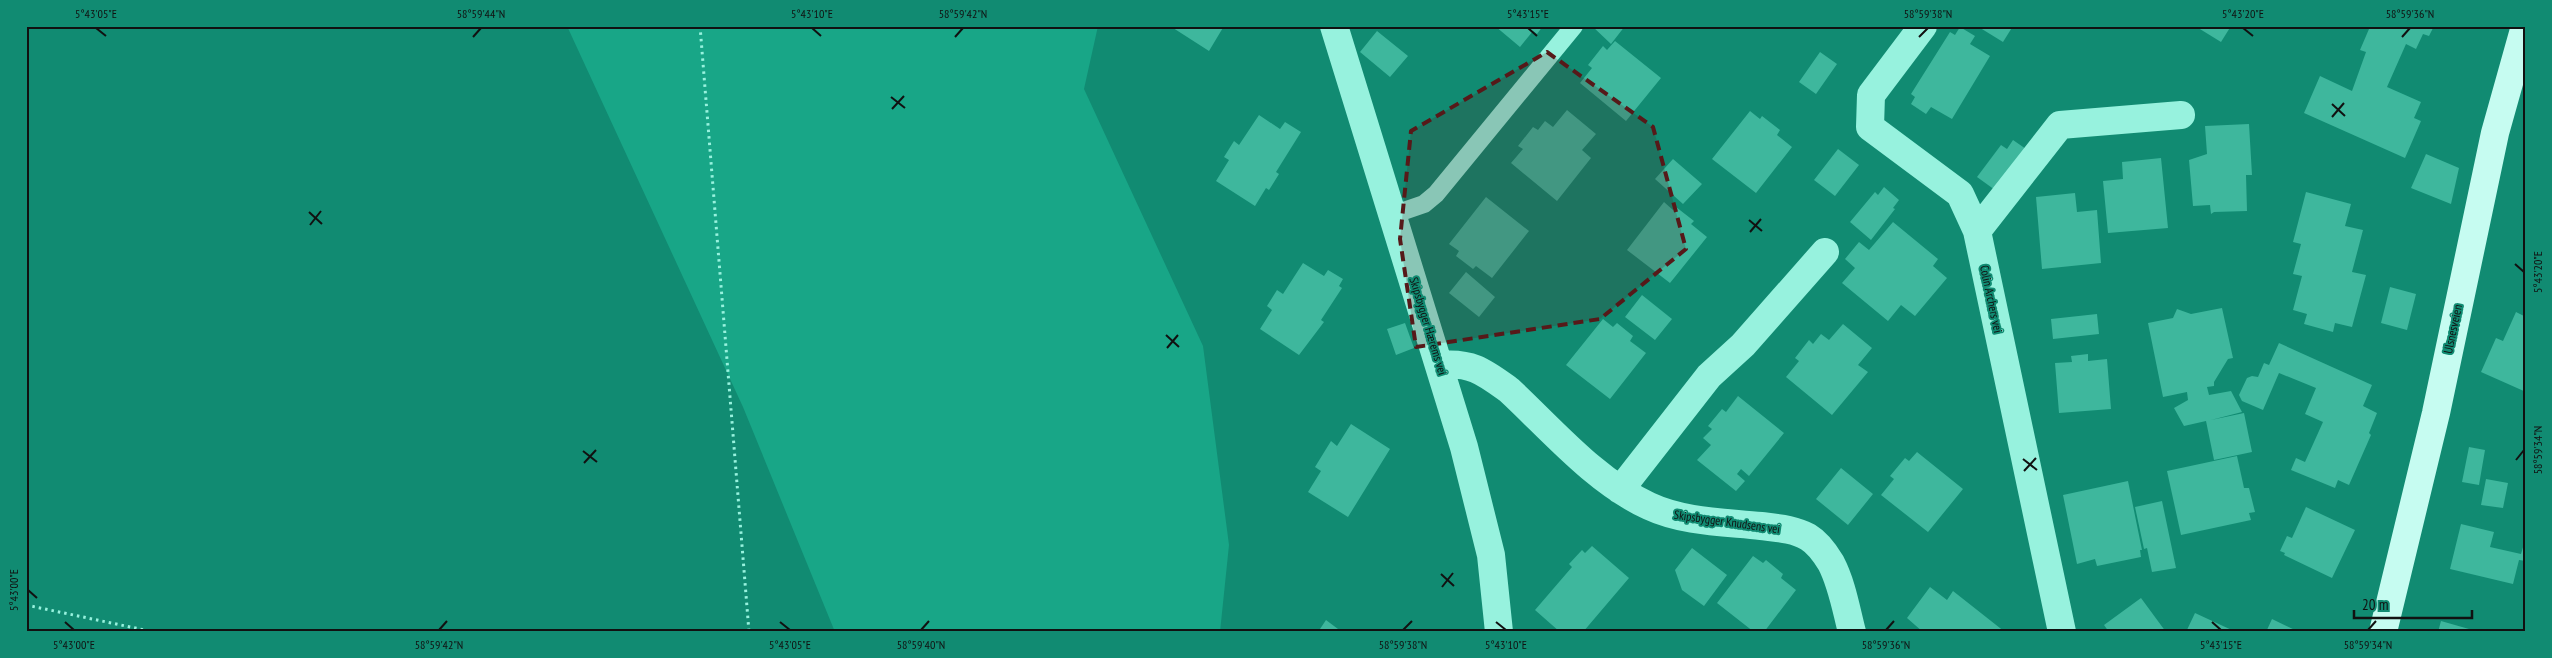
<svg xmlns="http://www.w3.org/2000/svg" width="2552" height="658" viewBox="0 0 2552 658" font-family="'PT Sans Narrow',sans-serif">
<style>
.green{fill:#18a687}
.building{fill:#3eb79d}
.lines{fill:none;stroke-linecap:round;stroke-linejoin:round}
.path{stroke:#97f2de;stroke-width:3;stroke-dasharray:2.5 4;stroke-linecap:butt}
.lane{stroke:#97f2de;stroke-width:18}
.street{stroke:#97f2de;stroke-width:28}
.secondary{stroke:#c6fcf1;stroke-width:28}
.marked{fill:#561919;fill-opacity:0.2;stroke:#561919;stroke-width:4;stroke-dasharray:10 6;stroke-linejoin:round}
.ticks{fill:none;stroke:#111;stroke-width:2}
.labels{text-anchor:middle;stroke-width:4;stroke-linejoin:round;paint-order:stroke}
.street-label{font-size:12px;fill:#111;stroke:#118b72}
.neatline{fill:none;stroke:#111;stroke-width:2}
.ticks-label{font-size:12px;text-anchor:middle;fill:#111}
</style>
<rect width="100%" height="100%" fill="#118b72"/>
<path class="green" d="M 567,26 L 1098,26 L 1084,89 L 1203,346 L 1229,545 L 1220,632 L 835,632 L 743,407 Z"/>
<path class="building" d="M 1170,26 L 1224,26 L 1209,51 Z
M 1495,26 L 1543,26 L 1537,34 L 1533,31 L 1520,47 Z
M 1592,26 L 1625,26 L 1611,44 Z
M 1977,26 L 2013,26 L 2003,42 Z
M 2195,26 L 2231,26 L 2221,42 Z
M 2363,26 L 2434,26 L 2429,36 L 2423,34 L 2416,49 L 2406,44 L 2387,87 L 2421,102 L 2414,118 L 2421,121 L 2405,158 L 2304,113 L 2320,76 L 2352,91 L 2366,52 L 2360,50 L 2369,29 Z
M 1960,27 L 1975,36 L 1970,44 L 1990,56 L 1952,119 L 1931,107 L 1926,114 L 1911,104 L 1915,97 L 1911,94 L 1950,32 L 1955,35 Z
M 1377,31 L 1408,56 L 1390,77 L 1360,52 Z
M 1615,41 L 1661,78 L 1626,121 L 1580,83 L 1592,68 L 1588,65 L 1603,46 L 1607,50 Z
M 1820,52 L 1837,64 L 1816,94 L 1799,82 Z
M 1567,110 L 1596,134 L 1582,150 L 1591,158 L 1557,201 L 1511,163 L 1523,149 L 1518,146 L 1533,127 L 1538,130 L 1545,121 L 1553,127 Z
M 1750,111 L 1760,119 L 1762,116 L 1780,130 L 1777,135 L 1792,147 L 1756,193 L 1712,159 Z
M 1259,115 L 1280,129 L 1285,122 L 1301,132 L 1276,172 L 1279,174 L 1269,190 L 1266,188 L 1255,206 L 1216,181 L 1229,160 L 1224,157 L 1234,141 L 1239,145 Z
M 2249,124 L 2252,175 L 2246,175 L 2247,211 L 2214,212 L 2211,214 L 2210,205 L 2193,206 L 2189,160 L 2207,154 L 2205,126 Z
M 2013,140 L 2026,149 L 1995,190 L 1977,177 L 2001,145 L 2007,149 Z
M 1838,149 L 1859,165 L 1835,196 L 1814,180 Z
M 2426,154 L 2459,168 L 2451,204 L 2411,188 Z
M 2161,158 L 2168,228 L 2108,233 L 2103,181 L 2123,179 L 2122,162 Z
M 1673,159 L 1702,184 L 1683,204 L 1655,179 Z
M 1884,187 L 1899,200 L 1893,208 L 1895,209 L 1871,240 L 1850,222 L 1875,192 L 1878,195 Z
M 2306,192 L 2351,204 L 2345,226 L 2363,230 L 2352,272 L 2366,275 L 2352,327 L 2335,323 L 2333,332 L 2304,324 L 2307,314 L 2293,310 L 2302,276 L 2293,274 L 2301,244 L 2293,242 Z
M 2075,193 L 2077,212 L 2097,210 L 2101,263 L 2042,269 L 2036,197 Z
M 1486,197 L 1529,231 L 1492,278 L 1476,266 L 1473,269 L 1456,256 L 1459,251 L 1449,244 Z
M 1664,202 L 1673,210 L 1676,207 L 1694,221 L 1691,224 L 1707,237 L 1670,283 L 1627,250 Z
M 1893,222 L 1938,259 L 1933,266 L 1947,278 L 1915,316 L 1901,305 L 1888,321 L 1842,283 L 1855,268 L 1845,259 L 1859,242 L 1869,250 Z
M 1303,263 L 1324,276 L 1328,270 L 1343,279 L 1339,286 L 1342,288 L 1321,320 L 1324,322 L 1299,355 L 1260,329 L 1272,310 L 1267,306 L 1277,290 L 1283,294 Z
M 1466,272 L 1495,297 L 1479,317 L 1449,293 Z
M 2390,287 L 2416,294 L 2407,330 L 2381,323 Z
M 1642,295 L 1672,319 L 1655,340 L 1625,317 Z
M 2222,308 L 2233,358 L 2228,359 L 2214,382 L 2214,386 L 2207,387 L 2209,395 L 2231,391 L 2242,412 L 2211,420 L 2244,413 L 2252,452 L 2214,460 L 2206,421 L 2184,426 L 2174,408 L 2188,400 L 2187,392 L 2163,397 L 2148,323 L 2173,318 L 2177,309 L 2191,314 Z
M 2516,312 L 2526,317 L 2526,392 L 2481,372 L 2496,338 L 2503,341 Z
M 2097,314 L 2099,334 L 2053,339 L 2051,319 Z
M 1603,319 L 1613,327 L 1617,323 L 1633,336 L 1630,341 L 1646,353 L 1610,399 L 1566,365 Z
M 1405,323 L 1414,348 L 1396,355 L 1387,329 Z
M 1843,324 L 1872,348 L 1858,365 L 1868,372 L 1832,415 L 1786,377 L 1799,361 L 1795,358 L 1809,340 L 1813,344 L 1821,334 L 1829,340 Z
M 2279,343 L 2372,385 L 2363,406 L 2377,413 L 2369,433 L 2371,435 L 2349,485 L 2338,480 L 2335,488 L 2291,470 L 2296,458 L 2305,462 L 2323,422 L 2305,414 L 2316,388 L 2279,373 L 2263,410 L 2242,401 L 2239,395 L 2247,378 L 2252,376 L 2258,377 L 2264,363 L 2269,365 Z
M 2088,354 L 2088,361 L 2107,359 L 2111,409 L 2059,413 L 2055,363 L 2072,362 L 2071,356 Z
M 1738,396 L 1784,433 L 1749,476 L 1741,469 L 1737,474 L 1745,481 L 1736,491 L 1697,460 L 1711,445 L 1703,438 L 1712,429 L 1708,426 L 1722,409 L 1726,412 Z
M 1351,424 L 1390,449 L 1348,517 L 1308,492 L 1321,471 L 1315,467 L 1331,441 L 1337,446 Z
M 2469,447 L 2485,450 L 2479,485 L 2462,482 Z
M 1917,452 L 1963,489 L 1928,532 L 1881,495 L 1894,479 L 1890,476 L 1905,458 L 1909,461 Z
M 2237,456 L 2244,488 L 2249,488 L 2255,512 L 2249,513 L 2251,520 L 2181,535 L 2167,471 Z
M 1841,468 L 1873,494 L 1848,525 L 1816,499 Z
M 2486,479 L 2508,483 L 2503,508 L 2481,505 Z
M 2128,481 L 2142,550 L 2140,550 L 2141,557 L 2097,566 L 2095,559 L 2077,564 L 2063,495 Z
M 2162,501 L 2176,568 L 2152,572 L 2147,548 L 2144,549 L 2135,507 Z
M 2306,507 L 2355,530 L 2332,578 L 2284,555 L 2285,553 L 2280,551 L 2287,536 L 2292,538 Z
M 2461,524 L 2494,532 L 2490,547 L 2521,554 L 2526,537 L 2526,561 L 2519,560 L 2513,584 L 2450,569 Z
M 1592,546 L 1629,578 L 1583,632 L 1560,632 L 1535,610 L 1572,567 L 1569,564 L 1582,550 L 1585,553 Z
M 1692,548 L 1727,575 L 1704,606 L 1682,590 L 1675,570 Z
M 1753,556 L 1763,563 L 1766,560 L 1783,574 L 1781,578 L 1796,590 L 1764,632 L 1754,632 L 1717,603 Z
M 1930,587 L 1947,600 L 1953,591 L 2005,632 L 1923,632 L 1907,618 Z
M 2141,598 L 2166,632 L 2109,632 L 2104,625 Z
M 2195,613 L 2236,632 L 2186,632 Z
M 2272,619 L 2299,632 L 2266,632 Z
M 1326,620 L 1342,632 L 1318,632 Z
M 2441,621 L 2476,631 L 2476,632 L 2438,632 Z"/>
<g class="lines">
<path class="path" d="M 700,26 L 749,632
M 26,605 L 154,632"/>
<path class="lane" d="M 1392,215 L 1424,204 L 1436,194 L 1574,26"/>
<path class="street" d="M 1334,26 L 1464,447 L 1491,555 L 1499,632
M 1923,26 L 1871,95 L 1870,127 L 1960,194 L 1977,231 L 2062,632
M 1977,231 L 2060,125 L 2181,115
M 1440,365 C 1472,362 1484,372 1509,390 C 1551,429 1596,482 1649,506 C 1683,522 1724,522 1761,526 C 1777,528 1794,529 1808,537 C 1818,543 1825,553 1831,563 C 1842,584 1846,609 1852,632
M 1620,490 L 1709,376 L 1743,345 L 1825,252"/>
<path class="secondary" d="M 2383,632 L 2436,413 L 2495,133 L 2525,26"/>
</g>
<path class="marked" d="M 1547,52 L 1653,127 L 1686,249 L 1600,319 L 1416,347 L 1400,239 L 1411,131 Z"/>
<path class="ticks" d="M 96,28 L 106,36M 812,28 L 821,36M 1528,28 L 1537,36M 2243,28 L 2253,36M 473,37 L 481,28M 955,37 L 963,28M 1919,37 L 1928,28M 2402,37 L 2410,28M 891,97 L 905,108M 2332,104 L 2345,116M 892,109 L 904,96M 2332,117 L 2344,103M 309,212 L 322,224M 1749,220 L 1762,231M 310,225 L 321,211M 1750,232 L 1761,219M 2515,264 L 2524,272M 1166,335 L 1179,347M 1167,348 L 1178,335M 583,451 L 597,462M 2023,459 L 2037,470M 2516,460 L 2524,450M 584,463 L 596,450M 2024,471 L 2036,458M 1441,574 L 1454,586M 1442,587 L 1453,573M 28,590 L 37,598M 65,622 L 74,630M 780,622 L 790,630M 1496,622 L 1506,630M 2212,622 L 2221,630M 439,630 L 447,621M 921,630 L 929,621M 1403,630 L 1412,621M 1886,630 L 1894,621M 2368,630 L 2376,621"/>
<g class="labels">
<g class="street-label">
<text transform="translate(1991 299) rotate(78)" y="4">Colin Archers vei</text>
<text transform="translate(1428 326) rotate(73)" y="4">Skipsbygger Hærems vei</text>
<text transform="translate(2453 329) rotate(-78)" y="4">Ulsnesveien</text>
<text transform="translate(1727 522) rotate(8)" y="4">Skipsbygger Knudsens vei</text>
</g>
</g>
<rect width="2552" height="658" fill="none" stroke="#118b72" stroke-width="55"/>
<path d="M2354 610v8h118v-8" fill="none" stroke="#111111" stroke-width="2.5"/>
<text x="2362" y="610" font-size="15" fill="#111111" stroke="#118b72" stroke-width="4" paint-order="stroke">20 m</text>
<rect x="28" y="28" width="2496" height="602" class="neatline"/>
<g class="ticks-label">
<text x="96" y="18">5°43'05"E</text>
<text x="481" y="18">58°59'44"N</text>
<text x="812" y="18">5°43'10"E</text>
<text x="963" y="18">58°59'42"N</text>
<text x="1528" y="18">5°43'15"E</text>
<text x="1928" y="18">58°59'38"N</text>
<text x="2243" y="18">5°43'20"E</text>
<text x="2410" y="18">58°59'36"N</text>
<text transform="translate(2538 272) rotate(-90)" y="4">5°43'20"E</text>
<text transform="translate(2538 450) rotate(-90)" y="4">58°59'34"N</text>
<text transform="translate(14 590) rotate(-90)" y="4">5°43'00"E</text>
<text x="74" y="649">5°43'00"E</text>
<text x="439" y="649">58°59'42"N</text>
<text x="790" y="649">5°43'05"E</text>
<text x="921" y="649">58°59'40"N</text>
<text x="1403" y="649">58°59'38"N</text>
<text x="1506" y="649">5°43'10"E</text>
<text x="1886" y="649">58°59'36"N</text>
<text x="2221" y="649">5°43'15"E</text>
<text x="2368" y="649">58°59'34"N</text>
</g>
</svg>
